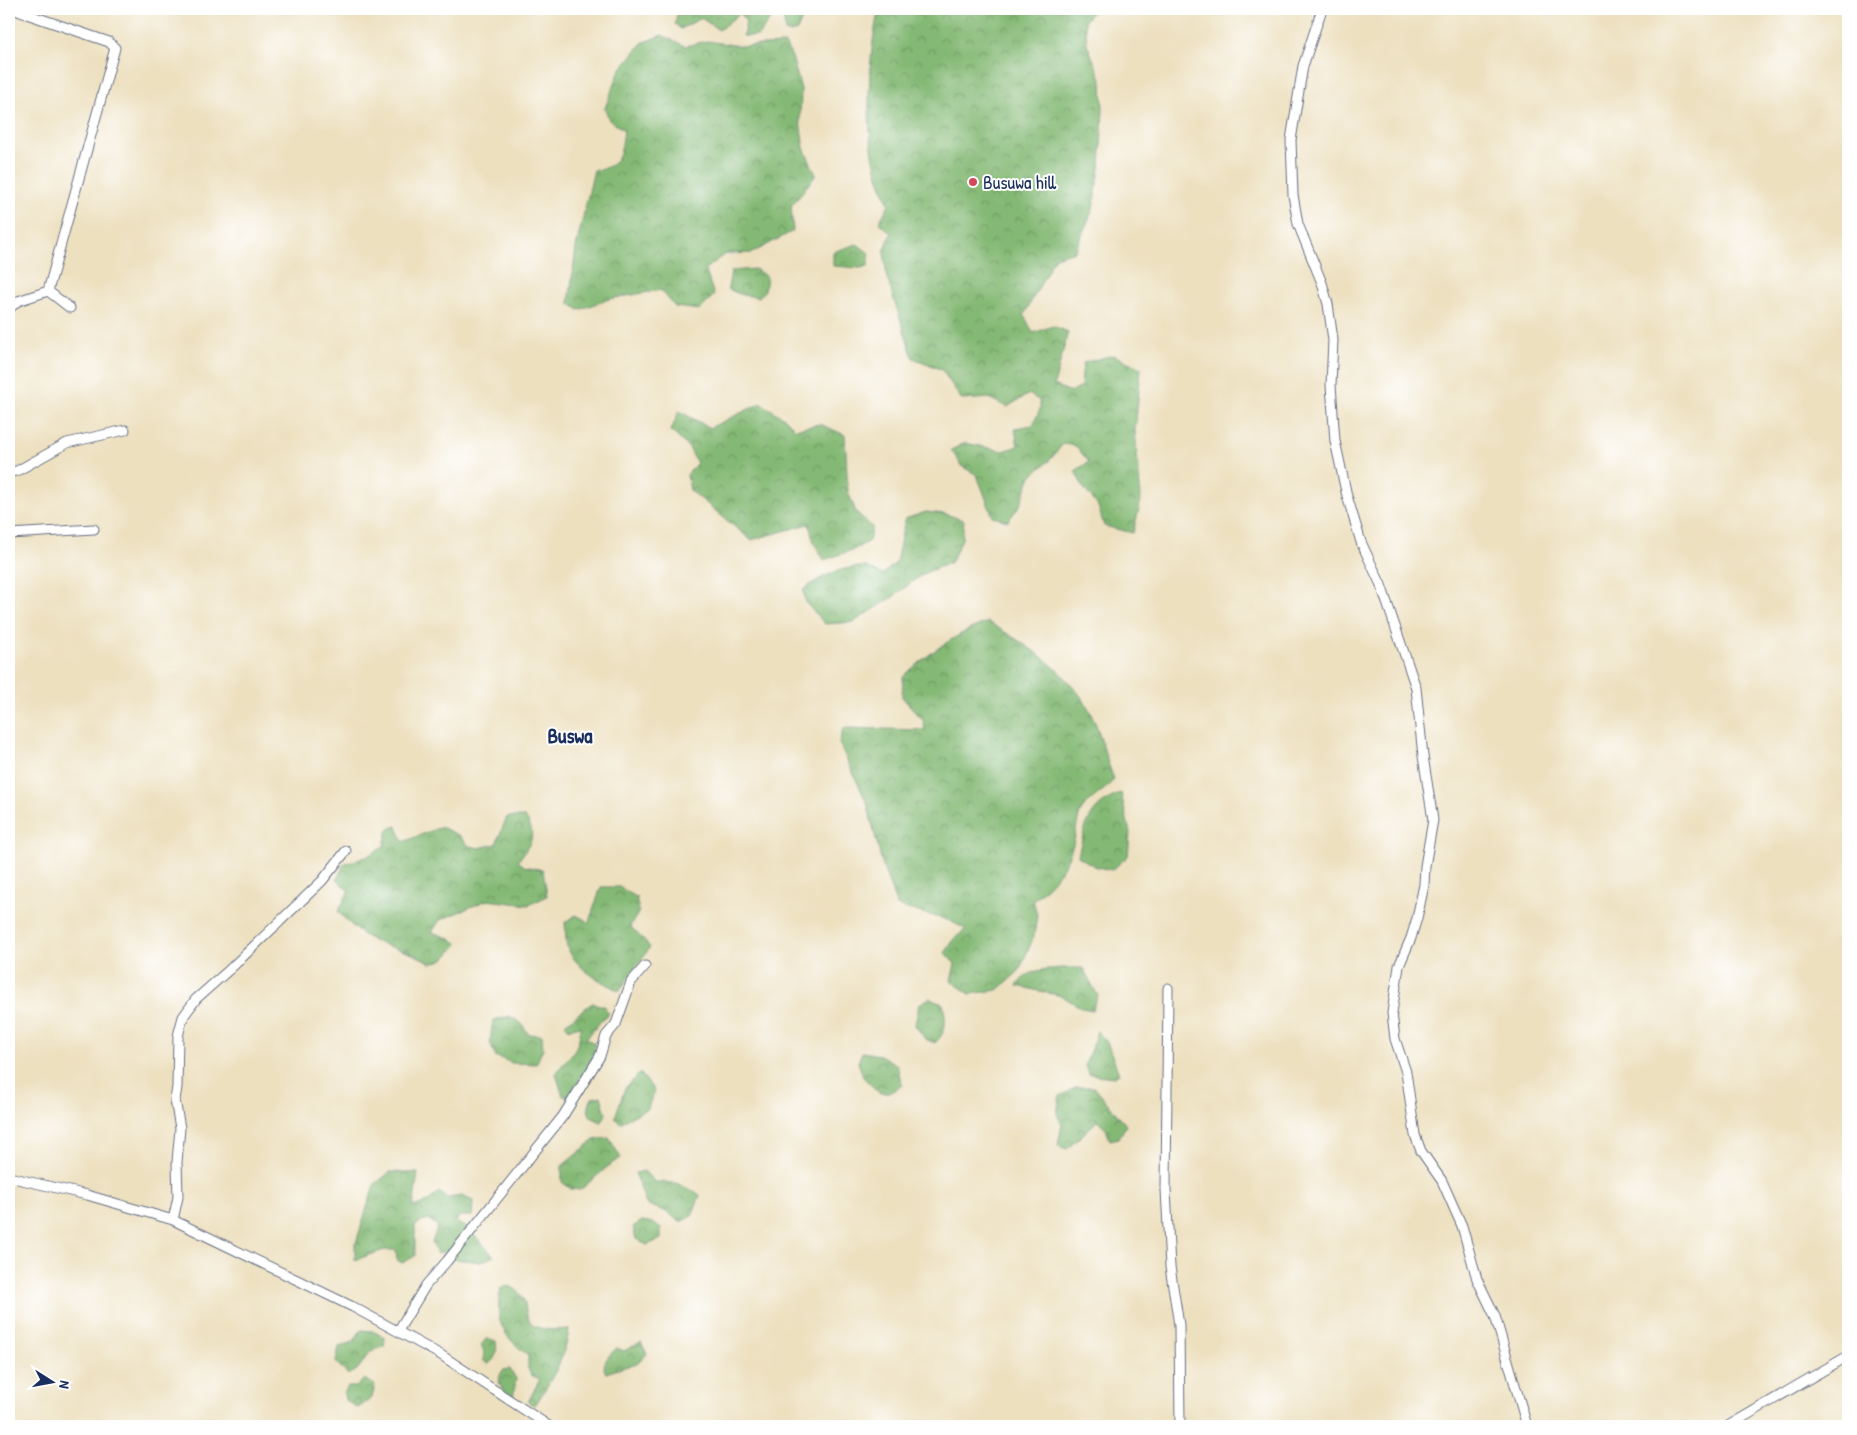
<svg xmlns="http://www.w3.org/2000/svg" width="1857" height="1435" viewBox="0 0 1857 1435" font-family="'Patrick Hand',sans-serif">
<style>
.forest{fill:url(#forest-crowns);stroke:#507469}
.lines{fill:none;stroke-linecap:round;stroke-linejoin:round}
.street-casing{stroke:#646d80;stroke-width:11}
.street{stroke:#fff;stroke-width:9}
.poi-dot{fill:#d1495b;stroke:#fff;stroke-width:2}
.labels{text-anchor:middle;stroke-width:4;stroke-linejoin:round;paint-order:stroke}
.poi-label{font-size:19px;fill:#1b2f5e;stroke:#fff;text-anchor:start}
.quarter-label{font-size:21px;font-weight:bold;fill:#1b2f5e;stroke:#fff}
</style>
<defs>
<pattern id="forest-crowns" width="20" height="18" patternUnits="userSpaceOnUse" patternTransform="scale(1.25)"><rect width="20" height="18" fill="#84b974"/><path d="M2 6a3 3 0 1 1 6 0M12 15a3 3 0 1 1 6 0" fill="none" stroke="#6b9762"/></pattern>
</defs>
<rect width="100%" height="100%" fill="#fff"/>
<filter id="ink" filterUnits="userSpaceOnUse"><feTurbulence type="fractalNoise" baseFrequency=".02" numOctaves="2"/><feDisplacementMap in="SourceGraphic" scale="10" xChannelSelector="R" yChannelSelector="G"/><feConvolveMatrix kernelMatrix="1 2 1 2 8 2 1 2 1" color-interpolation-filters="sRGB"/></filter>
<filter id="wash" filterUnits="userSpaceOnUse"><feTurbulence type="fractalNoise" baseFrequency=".0096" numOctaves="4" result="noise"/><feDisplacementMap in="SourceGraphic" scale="20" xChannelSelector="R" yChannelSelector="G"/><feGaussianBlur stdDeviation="1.12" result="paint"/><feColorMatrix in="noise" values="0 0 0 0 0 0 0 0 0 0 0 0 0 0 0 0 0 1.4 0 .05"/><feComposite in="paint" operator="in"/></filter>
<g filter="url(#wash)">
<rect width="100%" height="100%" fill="#ede0bf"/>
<path class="forest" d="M 678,9 L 806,9 L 797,31 L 791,33 L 785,31 L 783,12 L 771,18 L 758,36 L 743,36 L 746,22 L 740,13 L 719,30 L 701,18 L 681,29 L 675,24 Z
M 879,9 L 1096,9 L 1085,20 L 1087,44 L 1102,81 L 1103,109 L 1100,169 L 1093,209 L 1075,251 L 1055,257 L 1024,315 L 1033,333 L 1053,326 L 1068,332 L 1054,385 L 1071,392 L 1081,387 L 1083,363 L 1113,355 L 1141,368 L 1135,431 L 1141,500 L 1133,533 L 1104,526 L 1098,506 L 1083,487 L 1075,471 L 1089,462 L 1076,446 L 1063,444 L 1049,461 L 1031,476 L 1020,505 L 1008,521 L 993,517 L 977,475 L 963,467 L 951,450 L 965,443 L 1003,451 L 1018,446 L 1015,428 L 1033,425 L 1040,409 L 1040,401 L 1029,394 L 1007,407 L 989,398 L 962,400 L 942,370 L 913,358 L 887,278 L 884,252 L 891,233 L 879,223 L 889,204 C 885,195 881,185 878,176 C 864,132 868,53 879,9 Z
M 662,35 L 685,46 L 707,41 L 741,46 L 785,44 L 792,57 L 801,89 L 800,121 L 804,148 L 816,175 L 791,206 L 793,231 L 752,253 L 726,254 L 705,269 L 714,295 L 700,310 L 675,307 L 661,290 L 609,299 L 579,310 L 569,303 L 576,247 L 594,170 C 621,168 621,152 624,130 L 609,120 L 605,108 L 620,70 L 642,43 Z
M 857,244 L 870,254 L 868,266 L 860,268 L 833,266 L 833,252 Z
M 755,269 L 767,277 L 765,290 L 759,297 L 742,295 L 728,289 L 731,271 Z
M 761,403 L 787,420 L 795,429 L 820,424 L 845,435 L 848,492 L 856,512 L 872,527 L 869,541 L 855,549 L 824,560 L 814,543 L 809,524 L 751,540 L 690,490 L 687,475 L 697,463 L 689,448 L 671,431 L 679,411 L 710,428 Z
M 926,512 L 945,514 L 964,520 L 962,539 L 951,562 L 921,575 L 893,597 L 854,622 L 825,624 L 806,603 L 803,590 C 820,577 842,566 864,567 C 870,567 877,573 882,575 L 896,563 L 905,519 Z
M 988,622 C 1026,644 1071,673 1091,713 C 1101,734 1105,758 1114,779 C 1105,792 1090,797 1081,811 C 1077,819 1076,832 1074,841 C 1066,869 1054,881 1033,900 L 1037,915 L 1034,936 L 1019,971 L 998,990 L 970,994 L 951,981 L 955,964 L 945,953 L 955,938 L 966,929 L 948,920 L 897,906 L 883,867 L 867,803 L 839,743 L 843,728 L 925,730 L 923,720 L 902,697 L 903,677 C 926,655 958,632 988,622 Z
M 1121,793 L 1130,833 L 1128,856 L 1112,870 L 1094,866 L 1078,856 C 1086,823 1088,807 1121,793 Z
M 507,817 L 525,817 C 538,837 530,844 518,861 L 524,866 L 543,870 L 547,896 L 529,905 L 487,900 L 440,920 L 432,932 L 449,938 L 458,944 L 444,959 L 431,964 C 414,951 392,949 372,940 C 358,933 349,923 338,912 L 349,891 L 337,880 L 344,864 L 366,857 L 384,846 L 388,829 L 397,826 L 403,842 L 441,827 L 460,836 L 469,846 L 479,848 L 496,844 Z
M 601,887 L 619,887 L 636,897 L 639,912 L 630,926 L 650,947 L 619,991 C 600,981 578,970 568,949 C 565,942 566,930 565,922 L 576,915 L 589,922 Z
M 1060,968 L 1083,968 L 1098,996 L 1092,1010 L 1082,1008 L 1062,996 L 1017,986 C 1028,969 1041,970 1060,968 Z
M 930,998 L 943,1004 C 946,1020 948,1031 935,1043 L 925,1039 L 915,1025 L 919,1004 Z
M 592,1003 L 604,1006 L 609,1014 C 599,1021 595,1030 586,1038 L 595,1044 L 594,1056 L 569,1097 L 563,1096 L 556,1074 C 568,1055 581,1051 580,1026 L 569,1029 L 565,1024 Z
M 510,1016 L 522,1024 L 528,1034 L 542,1035 L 543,1049 L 536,1064 L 512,1063 L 495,1056 L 490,1042 L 493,1020 Z
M 1097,1031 L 1107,1042 L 1119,1074 L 1114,1077 L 1089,1074 L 1085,1066 Z
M 862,1052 L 880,1055 L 897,1065 L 902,1085 L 889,1093 L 879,1093 L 863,1077 L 858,1062 Z
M 640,1073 L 654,1090 L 648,1108 L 620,1123 L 615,1117 L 625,1088 Z
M 1077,1087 L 1094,1087 L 1126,1125 L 1119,1138 L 1110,1140 L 1106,1129 L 1097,1121 L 1067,1149 L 1058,1146 L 1062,1124 L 1057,1114 L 1060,1096 Z
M 601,1096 L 606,1114 L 602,1122 C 587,1118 586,1111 592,1098 Z
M 609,1138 L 621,1158 L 611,1164 L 580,1190 L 571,1189 L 562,1182 L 562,1166 L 594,1140 Z
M 644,1171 L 655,1182 L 676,1183 L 700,1195 L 692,1216 L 680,1222 L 667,1212 L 646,1204 L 635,1173 Z
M 390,1172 L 418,1173 L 413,1207 L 427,1202 L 439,1192 L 447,1198 L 462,1196 L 473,1201 L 472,1216 L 459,1216 L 456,1222 L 468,1229 L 494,1256 L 481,1262 L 454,1259 L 454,1248 L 437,1254 L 432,1242 L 438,1226 L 428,1219 L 415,1225 L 415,1256 L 402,1263 L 397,1260 L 396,1250 L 384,1250 L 355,1260 L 355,1246 L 374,1185 Z
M 642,1221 L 653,1223 L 661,1229 L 661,1239 L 647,1245 L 636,1239 L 633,1227 Z
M 509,1286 C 543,1300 503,1335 569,1329 C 566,1357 551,1380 536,1404 L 533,1405 L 528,1402 L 540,1379 L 531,1375 L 528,1369 L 528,1355 C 502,1336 494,1321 501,1288 Z
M 361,1330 L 372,1331 L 385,1337 L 384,1347 L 372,1350 L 357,1370 L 348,1375 L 336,1362 L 339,1347 L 353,1342 Z
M 487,1338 L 496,1341 C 497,1351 497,1359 488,1364 L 483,1360 L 484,1351 L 481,1345 Z
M 641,1342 L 647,1354 L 637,1363 L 606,1373 C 600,1364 610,1354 617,1348 L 624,1351 Z
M 510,1369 L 516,1379 L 513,1398 C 503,1392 494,1382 503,1370 Z
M 364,1379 L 375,1385 L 372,1398 L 358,1408 L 345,1400 L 344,1393 L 348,1387 L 356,1387 Z"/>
</g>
<g filter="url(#ink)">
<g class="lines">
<g class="street-casing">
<path id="street" d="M 1322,9 L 1303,66 L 1291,140 L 1293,195 L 1298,224 L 1322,283 L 1328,304 L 1333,340 L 1331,385 L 1335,441 L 1347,496 L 1361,542 L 1381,585 L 1416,688 L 1423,756 L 1433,820 L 1425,866 L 1424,885 L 1417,918 L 1411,938 L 1399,966 L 1392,1013 L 1395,1039 L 1406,1072 L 1415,1135 L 1421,1151 L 1442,1181 L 1462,1226 L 1477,1279 L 1495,1316 L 1527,1426
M 48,291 L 70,308
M 9,309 L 18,301 L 48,291 L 115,48 L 109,42 L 12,9
M 9,472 L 17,471 L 67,443 L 125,430
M 9,534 L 94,529
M 1168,988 L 1166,1189 L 1170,1267 L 1179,1325 L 1180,1426
M 9,1177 L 87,1195 L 173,1220 L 353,1307 L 441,1355 L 549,1426
M 173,1220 L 178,1197 L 177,1162 L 180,1128 L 175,1100 L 177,1087 L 178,1036 L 183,1017 L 196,999 L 230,969 L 322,881 L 346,851
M 398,1331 L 426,1285 L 447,1261 L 563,1116 L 600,1056 L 606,1036 L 616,1024 L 631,982 L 645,966
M 1728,1426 L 1848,1356"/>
</g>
<use href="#street" class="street"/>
</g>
</g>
<circle class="poi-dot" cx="973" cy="182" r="5"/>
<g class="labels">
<g class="poi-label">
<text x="983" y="189">Busuwa hill</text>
</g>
<g class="quarter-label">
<text x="570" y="743">Buswa</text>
</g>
</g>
<rect width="1857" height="1435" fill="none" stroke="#fff" stroke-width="30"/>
<g transform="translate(52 1382) rotate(101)" stroke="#ffffff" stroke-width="4" paint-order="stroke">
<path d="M0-4L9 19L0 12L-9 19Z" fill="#1b2f5e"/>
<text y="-8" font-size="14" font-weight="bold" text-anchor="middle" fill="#1b2f5e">N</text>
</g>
</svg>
